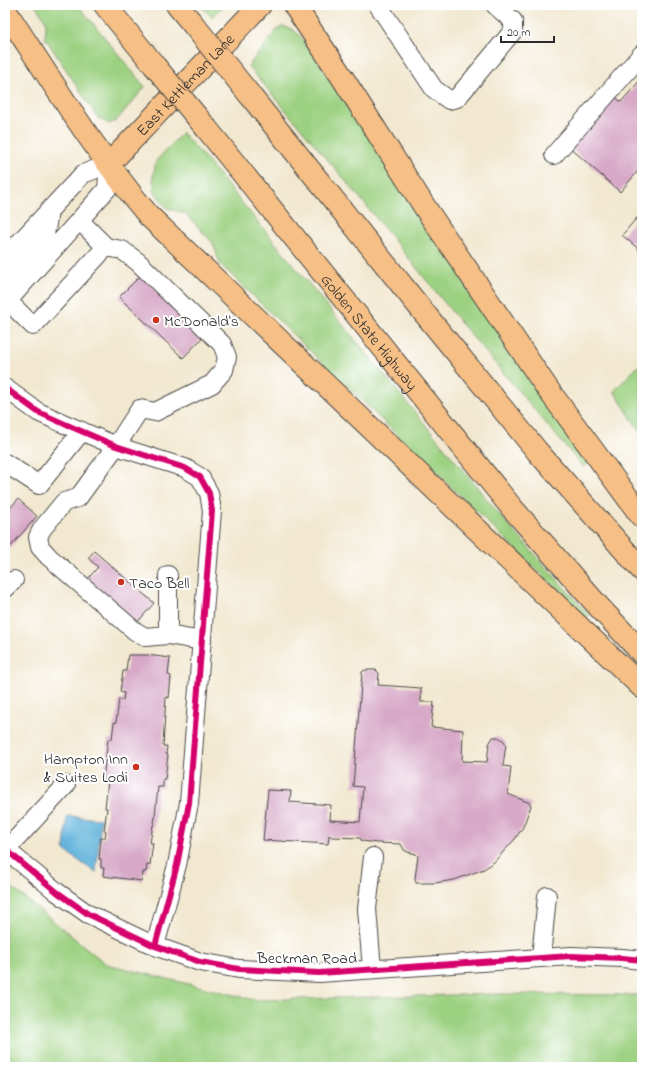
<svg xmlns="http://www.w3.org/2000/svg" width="647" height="1072" viewBox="0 0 647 1072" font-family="'Indie Flower',sans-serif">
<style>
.green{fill:#9dd182;stroke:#647e56}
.water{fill:#61b2dc;stroke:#466e84}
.building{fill:#d7a9c7}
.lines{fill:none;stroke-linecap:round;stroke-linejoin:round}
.minor-casing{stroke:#494744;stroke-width:20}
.major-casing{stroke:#494744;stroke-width:24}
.highway-casing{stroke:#494744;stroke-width:24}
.minor{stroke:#fff;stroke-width:18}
.major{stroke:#f5bf86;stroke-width:22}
.highway{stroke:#f5bf86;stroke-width:22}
.highway-bridge-casing{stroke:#494744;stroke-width:24;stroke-linecap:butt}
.highway-bridge{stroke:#f5bf86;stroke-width:22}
.cycleway-casing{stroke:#fff;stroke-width:8}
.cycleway{stroke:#d6006c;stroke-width:6}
.poi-dot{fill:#c8321e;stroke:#fff;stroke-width:1.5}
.labels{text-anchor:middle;stroke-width:4;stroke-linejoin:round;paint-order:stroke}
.street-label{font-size:16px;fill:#2b2b2b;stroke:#fff}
.poi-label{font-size:16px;fill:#2b2b2b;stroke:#fff;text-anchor:start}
</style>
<rect width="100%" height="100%" fill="#fff"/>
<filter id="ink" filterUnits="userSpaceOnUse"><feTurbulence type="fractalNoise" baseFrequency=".025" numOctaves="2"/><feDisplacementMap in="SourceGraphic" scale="8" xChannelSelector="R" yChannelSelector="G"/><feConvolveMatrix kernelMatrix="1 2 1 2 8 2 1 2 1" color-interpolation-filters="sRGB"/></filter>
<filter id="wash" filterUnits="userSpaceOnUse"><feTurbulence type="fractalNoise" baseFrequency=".012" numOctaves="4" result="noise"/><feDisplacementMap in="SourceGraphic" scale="16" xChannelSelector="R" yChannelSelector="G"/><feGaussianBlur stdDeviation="0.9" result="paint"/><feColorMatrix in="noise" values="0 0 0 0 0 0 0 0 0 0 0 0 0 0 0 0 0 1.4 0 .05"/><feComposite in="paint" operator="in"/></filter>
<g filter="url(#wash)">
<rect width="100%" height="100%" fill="#f2e8d0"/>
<path class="green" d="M 35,5 L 78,5 L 145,87 L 116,121 L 109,124 L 98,118 L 45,38 L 46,21 Z
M 200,5 L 224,5 L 212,17 Z
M 282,26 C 295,28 300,36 307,45 L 593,460 L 583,467 L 461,323 L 356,193 L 248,66 L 277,30 Z
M 182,133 L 204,157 L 505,521 L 589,615 L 587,618 L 220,264 L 213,243 L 186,214 L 167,208 L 154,191 L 153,176 L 156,161 Z
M 642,362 L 642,435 L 614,391 Z
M 5,882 L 106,964 L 255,1000 L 494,994 L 642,995 L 642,1067 L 5,1067 Z"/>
<path class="water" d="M 67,816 L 101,819 L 96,873 L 64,850 Z"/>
<g id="blocks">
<path class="building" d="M 642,78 L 642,174 L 638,171 L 620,192 L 567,145 L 612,94 L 621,102 Z
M 642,212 L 642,252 L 622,235 Z
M 141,275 L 204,336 L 183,358 L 119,297 Z
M 18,499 L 37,516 L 5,553 L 5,514 Z
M 94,551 L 154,603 L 137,623 L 87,580 L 98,567 L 88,558 Z
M 128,655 L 147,655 L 170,658 L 168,675 L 171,676 L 169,698 L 166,697 L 163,746 L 167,746 L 166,754 L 168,755 L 165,779 L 163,779 L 163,787 L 158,787 L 154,825 L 153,825 L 150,843 L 153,843 L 150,865 L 147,865 L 146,872 L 143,872 L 142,881 L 103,876 L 104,868 L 101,868 L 101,859 L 99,859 L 101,838 L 105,838 L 106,831 L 104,831 L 107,808 L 105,808 L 108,780 L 103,779 L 108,739 L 112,739 L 114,722 L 116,723 L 119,699 L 123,700 L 124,693 L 120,692 L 123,671 L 126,671 Z
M 365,670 L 376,670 L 379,673 L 378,685 L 421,688 L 421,702 L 434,702 L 431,727 L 463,730 L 462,761 L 487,762 L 489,744 L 493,737 L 498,737 L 503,740 L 506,744 L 503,766 L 511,767 L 508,794 L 530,803 L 531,806 L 523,827 L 515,839 L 494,862 L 484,869 L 454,880 L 435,883 L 416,883 L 415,879 L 418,856 L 416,854 L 408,852 L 404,850 L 401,844 L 377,843 L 362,841 L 360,838 L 332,837 L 329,835 L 328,844 L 263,840 L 268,790 L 291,791 L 290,802 L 331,805 L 330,820 L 360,822 L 363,787 L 353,786 L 362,672 Z"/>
</g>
</g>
<g filter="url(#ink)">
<use href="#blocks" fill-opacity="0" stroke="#494744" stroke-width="1"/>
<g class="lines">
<g class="minor-casing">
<path id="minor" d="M 378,5 L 434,89 L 449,100 L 457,98 L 513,31 L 513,21 L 495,5
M 554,155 L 642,54
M 80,221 L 106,247 L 122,250 L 138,262 L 222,344 L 227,357 L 224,370 L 212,384 L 155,412 L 140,409 L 116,446 L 78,498 L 64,502 L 42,529 L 38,537 L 40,547 L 49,557 L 135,631 L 145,637 L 168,635 L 202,641
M 5,258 L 83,174 L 109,164 L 107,189 L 5,304
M 5,279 L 45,235 L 49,212
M 8,301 L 33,326 L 106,247
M 5,388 L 38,412 L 67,425 L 116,446 L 185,468 L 200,477 L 209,493 L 212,511 L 189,803 L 177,865 L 155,946
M 5,463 L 39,485 L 82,431
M 168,575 L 168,635
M 5,589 L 14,580
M 5,849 L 57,892 L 88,914 L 155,946 L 200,962 L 239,969 L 319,973 L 571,956 L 622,958 L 642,960
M 6,850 L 66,785
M 541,958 L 547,896
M 372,969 L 367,909 L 373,857"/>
</g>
<g class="major-casing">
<g id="major">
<path id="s1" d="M 109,164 L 260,5"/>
</g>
</g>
<g class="highway-casing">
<g id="highway">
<path d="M 105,5 L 154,65"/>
<path d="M 177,5 L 192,23"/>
<path d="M 294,5 L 342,77 L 426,209 L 547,388 L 642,517"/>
<path d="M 5,10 C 51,80 95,152 149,216 L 642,687"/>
<path d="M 249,94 L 425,314 L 537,451 L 642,570"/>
<path id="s2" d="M 207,129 L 512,508 L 599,607 L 642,653"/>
</g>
</g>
<use href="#minor" class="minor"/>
<use href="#major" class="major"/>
<use href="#highway" class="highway"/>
<g class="highway-bridge-casing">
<path id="highway-bridge" d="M 192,23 L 249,94
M 154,65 L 207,129"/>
</g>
<use href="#highway-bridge" class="highway-bridge"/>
<g class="cycleway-casing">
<path id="cycleway" d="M 5,388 L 38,412 L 67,425 L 116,446 L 185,468 L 200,477 L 209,493 L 212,511 L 189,803 L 177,865 L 155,946
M 5,849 L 57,892 L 88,914 L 155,946 L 200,962 L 239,969 L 319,973 L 571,956 L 622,958 L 642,960"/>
</g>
<use href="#cycleway" class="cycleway"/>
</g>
</g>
<g class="poi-dot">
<circle cx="156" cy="320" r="4"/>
<circle cx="121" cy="582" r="4"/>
<circle cx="136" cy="767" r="4"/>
</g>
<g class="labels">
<g class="street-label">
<text dy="6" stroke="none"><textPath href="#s1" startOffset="110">East Kettleman Lane</textPath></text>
<text dy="6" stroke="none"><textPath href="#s2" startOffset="260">Golden State Highway</textPath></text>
<text x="307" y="963">Beckman Road</text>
</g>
<g class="poi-label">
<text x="164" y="326">McDonald's</text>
<text x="129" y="588">Taco Bell</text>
<text x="128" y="764" text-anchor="end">Hampton Inn<tspan x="128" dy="18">&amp; Suites Lodi</tspan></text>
</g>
</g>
<rect width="647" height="1072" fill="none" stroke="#fff" stroke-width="20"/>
<path d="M501 36v6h53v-6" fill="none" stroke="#2b2b2b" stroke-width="2"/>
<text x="507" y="36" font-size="12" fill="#2b2b2b" stroke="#ffffff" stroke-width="3" paint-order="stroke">20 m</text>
</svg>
